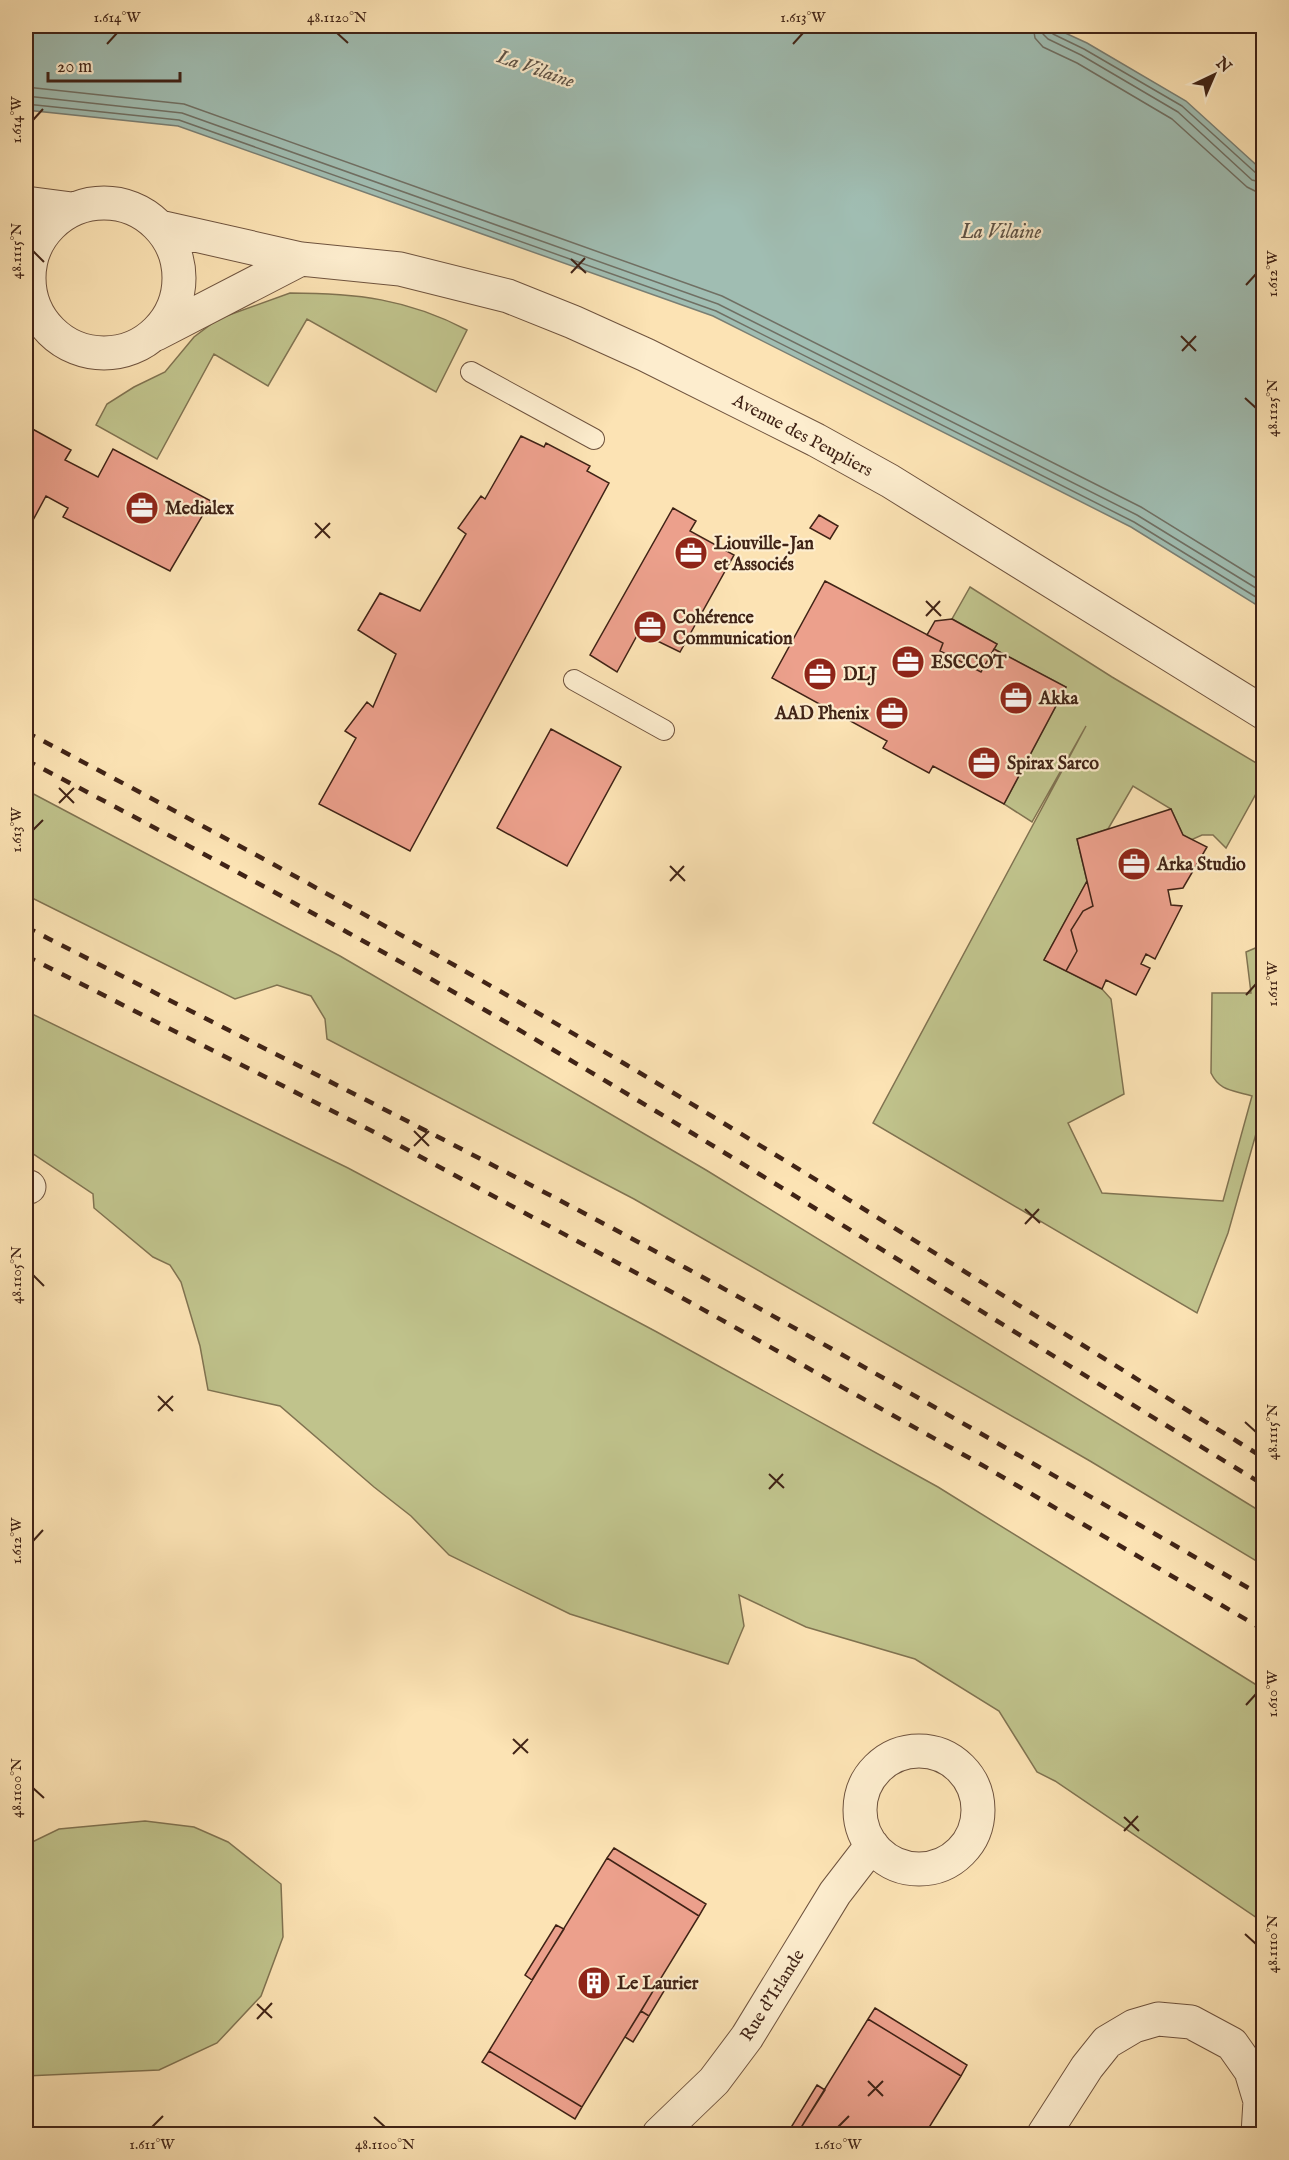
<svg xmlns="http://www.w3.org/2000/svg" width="1289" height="2160" viewBox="0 0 1289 2160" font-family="'IM FELL English',serif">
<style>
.green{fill:#c0c38c;stroke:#807351;stroke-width:1.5}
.water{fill:#a0bdb2;stroke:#7a7f74;stroke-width:1.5}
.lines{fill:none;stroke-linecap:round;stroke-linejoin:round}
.shore{stroke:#707064;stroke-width:1.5}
.building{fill:#eca08c;stroke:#402316;stroke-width:1.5}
.service-casing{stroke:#6f533e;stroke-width:22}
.minor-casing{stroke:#6f533e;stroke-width:35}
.service{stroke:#fdedce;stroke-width:20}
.minor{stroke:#fdedce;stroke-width:33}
.rail{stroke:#402316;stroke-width:4.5;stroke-dasharray:10 10;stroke-linecap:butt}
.ticks{fill:none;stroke:#402316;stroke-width:2}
.labels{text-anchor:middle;stroke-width:4.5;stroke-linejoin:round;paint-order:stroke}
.street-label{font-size:18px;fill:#402316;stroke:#fdedce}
.poi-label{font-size:18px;font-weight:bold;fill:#402316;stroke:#fdedce;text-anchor:start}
.water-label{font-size:20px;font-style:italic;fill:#5d5145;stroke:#fdedce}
.neatline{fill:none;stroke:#402316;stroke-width:2}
.ticks-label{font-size:15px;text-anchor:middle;fill:#402316}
</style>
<rect width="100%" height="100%" fill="#fce3b4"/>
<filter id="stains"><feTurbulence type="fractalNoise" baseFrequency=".00333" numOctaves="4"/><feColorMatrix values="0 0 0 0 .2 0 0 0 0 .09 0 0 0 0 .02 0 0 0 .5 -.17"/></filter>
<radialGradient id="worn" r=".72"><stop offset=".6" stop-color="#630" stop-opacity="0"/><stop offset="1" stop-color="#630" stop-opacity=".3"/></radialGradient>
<path class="green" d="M 290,293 C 356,293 408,299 467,330 L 436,392 L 307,319 L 268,386 L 214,354 L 157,459 L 96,425 L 107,404 L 134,387 L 165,372 L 194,337 L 218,319 Z
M 970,587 L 1112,677 L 1263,767 L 1263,781 L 1226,848 L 1213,835 L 1202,835 L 1191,840 L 1183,835 L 1171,809 L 1133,786 L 1108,829 L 1077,839 L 1087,881 L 1044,960 L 1102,989 L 1111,999 L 1124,1094 L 1068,1123 L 1102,1193 L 1223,1201 L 1252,1096 C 1234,1090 1220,1092 1211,1073 L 1212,993 L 1251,993 L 1246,952 L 1260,946 L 1256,932 L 1263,928 L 1263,1109 L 1228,1233 L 1197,1313 L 873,1123 L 1086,726 L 1032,822 L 1004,804 L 1066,687 L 994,649 L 997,644 L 952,619 Z
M 26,790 L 340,956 L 706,1170 L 1263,1513 L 1263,1565 L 1090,1461 L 634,1199 L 327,1039 L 325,1019 L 311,996 L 277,985 L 235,999 L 26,895 Z
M 26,1011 L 348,1168 L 655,1331 L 938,1487 L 1263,1689 L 1263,1922 L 1055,1781 L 1037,1772 L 999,1711 L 915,1659 L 806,1627 L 739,1595 L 744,1626 L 728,1664 L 570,1614 L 449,1555 L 411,1516 L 374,1487 L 280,1406 L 208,1390 L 200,1346 L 181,1282 L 170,1265 L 153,1257 L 94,1208 L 93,1194 L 26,1149 Z
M 145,1821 L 194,1827 L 228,1842 L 281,1884 L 283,1937 L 261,1996 L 217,2043 L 159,2070 L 26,2076 L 26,1845 L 59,1829 Z"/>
<path class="water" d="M 26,26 L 1050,26 L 1087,43 L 1186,101 L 1263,171 L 1263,609 L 1131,527 L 713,316 L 178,126 L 26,110 Z"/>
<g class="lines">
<path class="shore" d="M 1033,26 L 1035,38 L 1043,47 L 1077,63 L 1172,119 L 1247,187 L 1255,191 L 1264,192
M 1042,26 L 1043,34 L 1048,39 L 1081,55 L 1178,112 L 1252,180 L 1264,183
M 1050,26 L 1053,34 L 1084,49 L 1182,106 L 1257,174 L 1264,175
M 26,87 L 184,104 L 722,296 L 1141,507 L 1264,583
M 26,96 L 182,113 L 718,304 L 1137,515 L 1264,593
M 26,104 L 179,120 L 716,311 L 1134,522 L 1264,602"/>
</g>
<path class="building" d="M 27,426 L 71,450 L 65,460 L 98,477 L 113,449 L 211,501 L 170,571 L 63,517 L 68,508 L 46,496 L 32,522 L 26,518 Z
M 521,436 L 544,447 L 546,443 L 590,466 L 587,471 L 609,483 L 410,851 L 319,804 L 356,738 L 345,731 L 367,702 L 373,707 L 396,654 L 358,630 L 380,593 L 420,611 L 466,534 L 458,528 L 481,496 L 485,499 Z
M 673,508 L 696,521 L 690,531 L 734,555 L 680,652 L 639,632 L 617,672 L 590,655 Z
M 819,515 L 838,526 L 830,539 L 810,528 Z
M 825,581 L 943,643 L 940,651 L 981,672 L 994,649 L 1066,687 L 1004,804 L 933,766 L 929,773 L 883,748 L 887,741 L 772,678 Z
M 952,619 L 997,644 L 981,672 L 940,651 L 943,643 L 927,635 L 935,621 Z
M 551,729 L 621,767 L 567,866 L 497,828 Z
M 1171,809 L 1183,835 L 1207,847 L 1183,888 L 1168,890 L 1171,905 L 1182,906 L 1155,959 L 1146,954 L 1141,964 L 1150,968 L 1136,995 L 1106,980 L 1102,989 L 1066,971 L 1077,951 L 1071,930 L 1083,911 L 1093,906 L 1077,839 Z
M 1087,881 L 1093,906 L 1083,911 L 1071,930 L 1077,951 L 1066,971 L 1044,960 Z
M 614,1848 L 706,1904 L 699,1916 L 607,1858 Z
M 607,1858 L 699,1916 L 582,2107 L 489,2051 Z
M 556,1925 L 564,1929 L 532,1980 L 525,1975 Z
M 656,1986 L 664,1991 L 649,2016 L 641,2011 Z
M 875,2008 L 967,2065 L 961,2076 L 868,2019 Z
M 641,2011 L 649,2016 L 633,2042 L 625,2037 Z
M 868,2019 L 961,2076 L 925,2134 L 797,2134 Z
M 489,2051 L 582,2107 L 575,2119 L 482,2062 Z
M 817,2085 L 825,2090 L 797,2134 L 787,2134 Z"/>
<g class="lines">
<g class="service-casing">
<path id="service" d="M 471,372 L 594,439
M 574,680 L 664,730"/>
</g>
<g class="minor-casing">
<path id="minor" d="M 26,203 L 72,209
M29 278a75 75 0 1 1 150 0a75 75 0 1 1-150 0Z
M 160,227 L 301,259 L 400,269 L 508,296 L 573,322 L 646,355 L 816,440 L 890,481 L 1264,713
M 156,334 L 301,259
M 26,1187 L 29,1187
M860 1810a59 59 0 1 1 118 0a59 59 0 1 1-118 0Z
M 659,2134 L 714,2081 L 747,2037 L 835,1893 L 872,1845
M 1044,2134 L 1087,2067 L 1107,2042 L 1134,2026 L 1158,2019 L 1191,2022 L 1232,2044 L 1251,2071 L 1260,2101 L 1258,2134"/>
</g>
<use href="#service" class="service"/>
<use href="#minor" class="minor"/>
<path class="rail" d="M 26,732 C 228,838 429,948 625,1064 C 840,1192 1051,1326 1264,1458
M 26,760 C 164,832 302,906 438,983 C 718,1143 988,1318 1264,1485
M 26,927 C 246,1040 468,1149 686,1268 C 880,1374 1072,1486 1264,1597
M 26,956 L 378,1134 L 668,1290 L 982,1465 L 1264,1630"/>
</g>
<path class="ticks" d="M 337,33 L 348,43M 107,44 L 117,33M 793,44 L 803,33M 33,120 L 43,109M 33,251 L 44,262M 571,259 L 586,273M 571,273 L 585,258M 1246,285 L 1256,274M 1181,336 L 1196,351M 1182,351 L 1196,336M 1245,398 L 1256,408M 315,523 L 330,538M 315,538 L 330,523M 926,601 L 941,616M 926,616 L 940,601M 59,788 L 74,803M 59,803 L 74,788M 33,830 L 43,820M 670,866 L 685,881M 670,881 L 684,866M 1246,995 L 1256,984M 414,1131 L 429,1146M 414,1146 L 429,1131M 1025,1209 L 1040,1223M 1025,1224 L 1039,1209M 33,1275 L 44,1286M 158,1396 L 173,1411M 158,1411 L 173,1396M 1245,1422 L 1256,1432M 769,1474 L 784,1488M 769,1489 L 783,1474M 33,1541 L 43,1530M 1246,1705 L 1256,1694M 513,1739 L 528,1753M 513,1754 L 528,1739M 33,1788 L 44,1798M 1124,1817 L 1139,1831M 1124,1831 L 1138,1816M 1245,1934 L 1256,1944M 257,2004 L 272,2018M 257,2019 L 272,2003M 868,2081 L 883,2096M 868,2096 L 883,2081M 374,2117 L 385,2127M 152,2127 L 163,2116M 838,2127 L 849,2116"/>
<defs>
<g id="office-disc" transform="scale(1.725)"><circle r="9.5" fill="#8f2418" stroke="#fdedce"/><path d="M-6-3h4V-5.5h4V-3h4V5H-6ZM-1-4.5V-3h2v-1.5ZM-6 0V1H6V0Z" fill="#fff"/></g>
<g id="building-disc" transform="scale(1.725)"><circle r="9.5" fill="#8f2418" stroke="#fdedce"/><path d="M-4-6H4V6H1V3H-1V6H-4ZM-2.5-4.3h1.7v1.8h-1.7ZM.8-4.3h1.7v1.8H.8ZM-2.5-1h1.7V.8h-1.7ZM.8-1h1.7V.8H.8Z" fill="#fff"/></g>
</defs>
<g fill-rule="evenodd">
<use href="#office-disc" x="142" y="508"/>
<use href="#office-disc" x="691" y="553"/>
<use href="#office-disc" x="650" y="627"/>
<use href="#office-disc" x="908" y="662"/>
<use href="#office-disc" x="820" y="674"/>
<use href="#office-disc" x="1016" y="698"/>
<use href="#office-disc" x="892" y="713"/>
<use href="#office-disc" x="984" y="763"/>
<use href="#office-disc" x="1134" y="864"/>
<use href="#building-disc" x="594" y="1983"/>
</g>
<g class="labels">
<g class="street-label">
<text transform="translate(803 435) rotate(28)" y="6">Avenue des Peupliers</text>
<text transform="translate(772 1995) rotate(-58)" y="6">Rue d'Irlande</text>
</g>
<g class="poi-label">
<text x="165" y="514">Medialex</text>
<text x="714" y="549">Liouville-Jan<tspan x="714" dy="21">et Associés</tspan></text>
<text x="673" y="623">Cohérence<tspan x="673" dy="21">Communication</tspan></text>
<text x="931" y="668">ESCCOT</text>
<text x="843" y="680">DLJ</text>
<text x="1039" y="704">Akka</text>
<text x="869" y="719" text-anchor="end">AAD Phenix</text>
<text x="1007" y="769">Spirax Sarco</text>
<text x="1157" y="870">Arka Studio</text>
<text x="617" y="1989">Le Laurier</text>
</g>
<g class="water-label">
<text transform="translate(536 68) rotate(19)" y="7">La Vilaine</text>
<text x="1001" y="238">La Vilaine</text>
</g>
</g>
<rect width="1289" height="2160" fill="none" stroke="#fce3b4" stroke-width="66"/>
<g transform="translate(1214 75) rotate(44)" stroke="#fdedce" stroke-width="4.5" paint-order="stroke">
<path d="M0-4.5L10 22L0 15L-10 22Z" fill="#402316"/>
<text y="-9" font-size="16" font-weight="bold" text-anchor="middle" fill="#402316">N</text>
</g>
<path d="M48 72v9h132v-9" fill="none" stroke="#402316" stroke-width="3"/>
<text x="57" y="72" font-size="18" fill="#402316" stroke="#fdedce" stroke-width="4.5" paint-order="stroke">20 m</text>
<rect x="33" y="33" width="1223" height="2094" class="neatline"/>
<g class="ticks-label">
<text x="117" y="22">1.614°W</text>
<text x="337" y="22">48.1120°N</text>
<text x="803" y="22">1.613°W</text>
<text transform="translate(16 120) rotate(-90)" y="5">1.614°W</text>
<text transform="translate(16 251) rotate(-90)" y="5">48.1115°N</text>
<text transform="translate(1272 274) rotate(-90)" y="5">1.612°W</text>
<text transform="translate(1272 408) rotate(-90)" y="5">48.1125°N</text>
<text transform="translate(16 830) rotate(-90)" y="5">1.613°W</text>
<text transform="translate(1272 984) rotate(-90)" y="5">1.611°W</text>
<text transform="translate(16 1275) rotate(-90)" y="5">48.1105°N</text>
<text transform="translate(1272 1432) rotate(-90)" y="5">48.1115°N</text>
<text transform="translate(16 1541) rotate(-90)" y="5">1.612°W</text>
<text transform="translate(1272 1694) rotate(-90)" y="5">1.610°W</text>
<text transform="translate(16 1788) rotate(-90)" y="5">48.1100°N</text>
<text transform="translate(1272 1944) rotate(-90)" y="5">48.1110°N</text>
<text x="152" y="2149">1.611°W</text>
<text x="385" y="2149">48.1100°N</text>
<text x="838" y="2149">1.610°W</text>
</g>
<rect width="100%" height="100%" filter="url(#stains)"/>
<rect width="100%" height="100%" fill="url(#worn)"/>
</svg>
